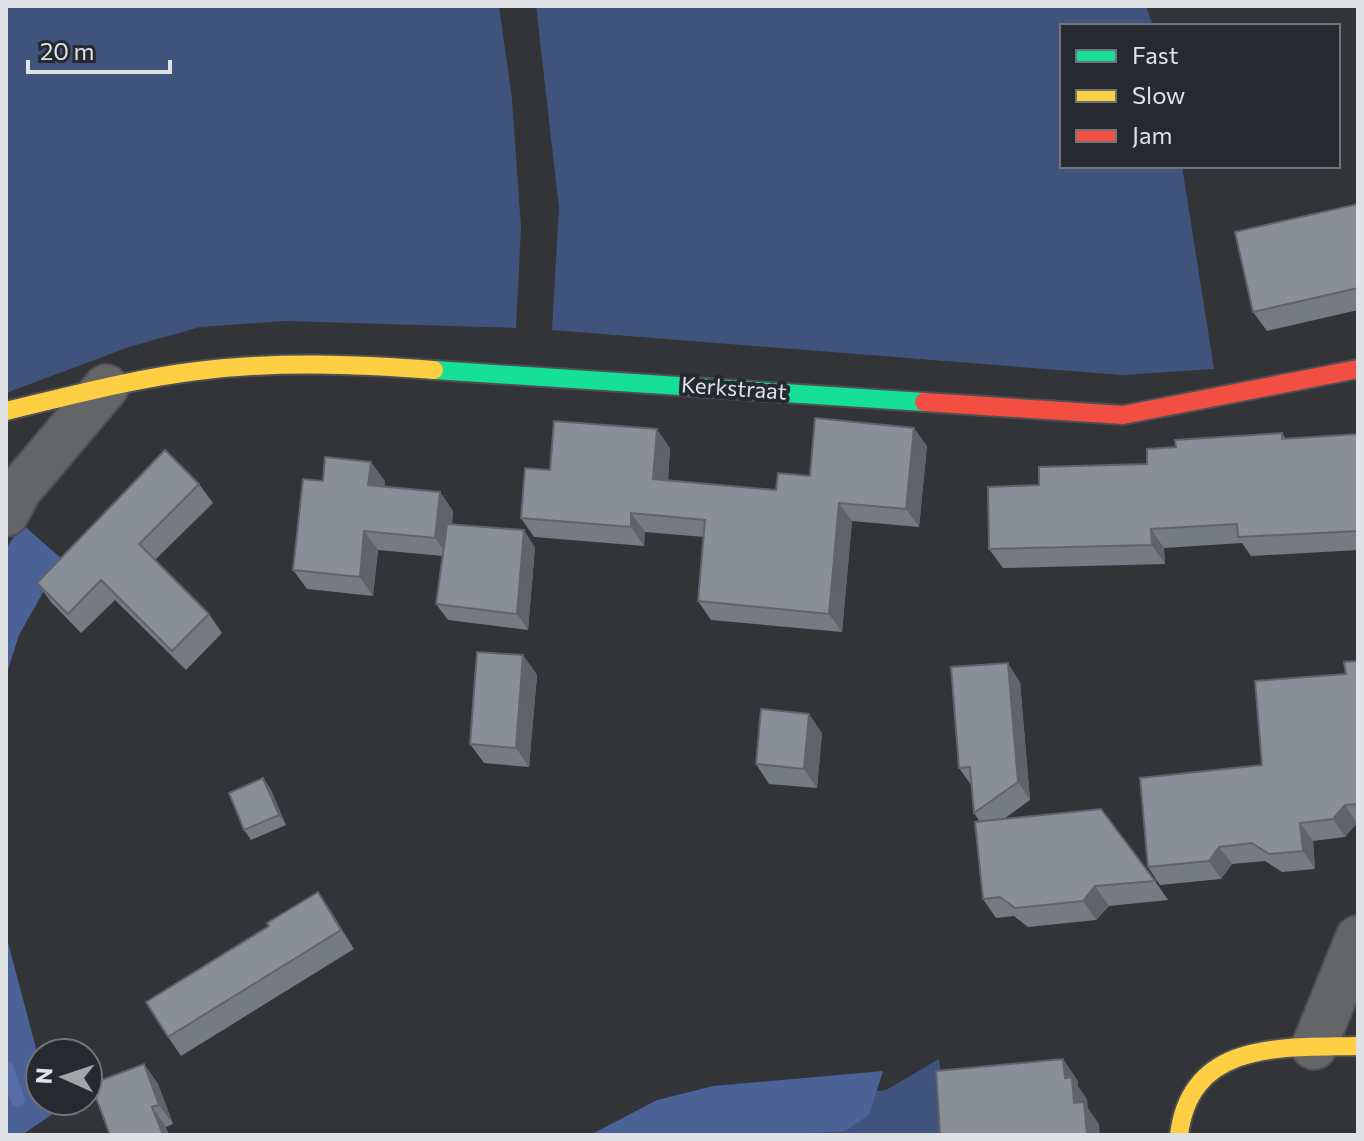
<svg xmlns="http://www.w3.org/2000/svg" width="1364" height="1141" viewBox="0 0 1364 1141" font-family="Commissioner,sans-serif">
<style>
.green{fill:#40537c}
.forest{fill:#4a6295}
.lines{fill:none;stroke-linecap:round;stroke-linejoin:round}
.stream{stroke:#556ea5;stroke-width:14}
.street-casing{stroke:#4e5053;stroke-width:48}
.fast-casing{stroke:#4e5053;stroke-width:22}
.slow-casing{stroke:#4e5053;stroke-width:22}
.jam-casing{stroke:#4e5053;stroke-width:22}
.street{stroke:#636567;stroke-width:44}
.fast{stroke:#16e098;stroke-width:18}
.slow{stroke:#ffcf43;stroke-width:18}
.jam{stroke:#f24e42;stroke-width:18}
.wall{fill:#767a82}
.shaded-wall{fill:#60636a}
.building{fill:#898e97;stroke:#60636a;stroke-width:2}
.labels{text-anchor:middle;stroke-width:8;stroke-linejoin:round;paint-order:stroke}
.street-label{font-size:22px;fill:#e1e2e6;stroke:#26292f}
</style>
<rect width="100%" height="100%" fill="#323437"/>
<path class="green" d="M 6,6 L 499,6 L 512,99 L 521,228 L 516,328 L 286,321 L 200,327 L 129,347 L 6,393 Z
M 536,6 L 1146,6 L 1153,26 L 1062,26 L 1062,166 L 1182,166 L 1214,369 L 1122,375 L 552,330 L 559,208 Z
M 939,1059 L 948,1135 L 779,1135 L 813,1133 L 874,1097 L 876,1091 L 886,1090 Z"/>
<path class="forest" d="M 22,524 L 62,559 L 19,635 L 6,676 L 6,549 Z
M 6,935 L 40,1063 L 40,1101 L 51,1101 L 54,1113 L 22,1135 L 6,1135 Z
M 883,1071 L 869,1115 L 845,1131 L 779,1135 L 590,1135 L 657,1100 L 713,1086 Z"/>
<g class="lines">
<path class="stream" d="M 6,1067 L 18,1100"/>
<g class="street-casing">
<path id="street" d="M 6,514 L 19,490 L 106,387
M 1314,1047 L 1358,938"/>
</g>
<g class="fast-casing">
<path id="fast" d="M 434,370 L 924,402"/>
</g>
<g class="slow-casing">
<path id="slow" d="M 6,411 C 69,396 132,379 197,371 C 276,361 355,364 434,370
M 1179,1135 C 1191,1039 1284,1048 1358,1046"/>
</g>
<g class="jam-casing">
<path id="jam" d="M 924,402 L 1123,415 L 1358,369"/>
</g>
<use href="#street" class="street"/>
<use href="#fast" class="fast"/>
<use href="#slow" class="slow"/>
<use href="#jam" class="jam"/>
</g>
<path class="wall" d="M 1358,204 L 1358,310 L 1267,331 L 1253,312 Z
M 1282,433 L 1285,438 L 1358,434 L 1358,550 L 1251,556 L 1242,543 L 1164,548 L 1165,564 L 1003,568 L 989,549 L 1147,464 L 1176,447 Z
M 927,446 L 919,527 L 852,521 L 842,632 L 711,620 L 698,601 L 704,537 L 645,532 L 644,546 L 534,537 L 521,518 L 550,470 L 670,448 L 668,481 L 776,490 L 810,476 Z
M 323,481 L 385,481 L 384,487 L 440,492 L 453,511 L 452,524 L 535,547 L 528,630 L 448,620 L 436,604 L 443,556 L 378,550 L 373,596 L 307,589 L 293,570 Z
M 199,484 L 213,503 L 155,560 L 209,614 L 222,633 L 186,670 L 115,600 L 81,633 L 51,602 L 37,583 Z
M 523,655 L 537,675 L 529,767 L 484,763 L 470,744 Z
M 1358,661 L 1358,822 L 1345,837 L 1313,841 L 1315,869 L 1282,872 L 1265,861 L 1232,864 L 1221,879 L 1160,885 L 1148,867 L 1262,765 Z
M 1020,682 L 1030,800 L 1004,819 L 1155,881 L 1168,900 L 1109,906 L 1096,920 L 1028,927 L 1014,916 L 996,918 L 983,899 L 980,822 L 974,813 L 972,786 L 959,768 Z
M 822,733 L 817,788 L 769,784 L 756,764 Z
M 263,778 L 270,788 L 286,825 L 251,840 L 244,830 Z
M 318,892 L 354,949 L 181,1056 L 168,1037 L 269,926 Z
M 144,1064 L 158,1084 L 173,1124 L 166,1127 L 110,1135 Z"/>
<path class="shaded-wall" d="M 914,428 L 927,446 L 919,527 L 906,509 Z
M 657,429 L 670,448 L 666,498 L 653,479 Z
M 371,462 L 385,481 L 382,505 L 368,485 Z
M 440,492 L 453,511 L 449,557 L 435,538 Z
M 839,503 L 852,521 L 842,632 L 829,614 Z
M 631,513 L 645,532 L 644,546 L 631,527 Z
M 1151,529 L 1164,548 L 1165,564 L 1152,545 Z
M 524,530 L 535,547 L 528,630 L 517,614 Z
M 364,531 L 378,550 L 373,596 L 360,577 Z
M 523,655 L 537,675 L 529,767 L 516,748 Z
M 1008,663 L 1020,682 L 1030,800 L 1018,782 Z
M 809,714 L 822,733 L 817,788 L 804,769 Z
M 263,778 L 270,788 L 286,825 L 279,815 Z
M 1345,805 L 1357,823 L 1345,837 L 1333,819 Z
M 1300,823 L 1313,841 L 1315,869 L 1303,851 Z
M 1219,847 L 1232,864 L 1221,879 L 1209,861 Z
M 1095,886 L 1109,906 L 1096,920 L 1083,901 Z
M 318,892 L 331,911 L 354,949 L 341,930 Z
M 1063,1059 L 1078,1081 L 1078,1086 L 1087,1099 L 1088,1108 L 1099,1124 L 1100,1135 L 1087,1135 L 1065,1078 Z
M 144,1064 L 158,1084 L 173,1124 L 159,1105 Z
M 152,1107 L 166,1127 L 169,1135 L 163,1135 Z"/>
<path class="building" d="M 1358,204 L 1358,288 L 1253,312 L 1235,232 Z
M 815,418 L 914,428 L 906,509 L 839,503 L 829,614 L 698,601 L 705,520 L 631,513 L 631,527 L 521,518 L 525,468 L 550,470 L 554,421 L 657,429 L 653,479 L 776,490 L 778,473 L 810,476 Z
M 1282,433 L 1282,439 L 1358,434 L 1358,531 L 1238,537 L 1237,524 L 1151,529 L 1152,545 L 989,549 L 988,487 L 1039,485 L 1039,467 L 1147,464 L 1147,449 L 1176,447 L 1175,440 Z
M 165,450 L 199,484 L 139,544 L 209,614 L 172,651 L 101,580 L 68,614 L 37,583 Z
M 325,457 L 371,462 L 368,485 L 440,492 L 435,538 L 364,531 L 360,577 L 293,570 L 303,479 L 323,481 Z
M 447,524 L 524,530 L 517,614 L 436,604 Z
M 477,652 L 523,655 L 516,748 L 470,744 Z
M 1358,661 L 1358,804 L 1345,805 L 1333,819 L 1300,823 L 1303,851 L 1269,854 L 1252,843 L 1219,847 L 1209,861 L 1148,867 L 1140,778 L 1262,765 L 1255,681 L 1346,674 L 1344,662 Z
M 1008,663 L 1018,782 L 974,813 L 970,767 L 959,768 L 951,667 Z
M 761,709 L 809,714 L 804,769 L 756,764 Z
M 263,778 L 279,815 L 244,830 L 229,793 Z
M 1101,809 L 1155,881 L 1095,886 L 1083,901 L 1015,908 L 1000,897 L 983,899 L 975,822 Z
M 318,892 L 341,930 L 168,1037 L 146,1002 L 269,926 L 267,923 Z
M 1063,1059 L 1065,1078 L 1072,1077 L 1074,1103 L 1084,1102 L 1087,1135 L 940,1135 L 936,1071 Z
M 144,1064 L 159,1105 L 152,1107 L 163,1135 L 110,1135 L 91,1084 Z"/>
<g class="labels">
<g class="street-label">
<text transform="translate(734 388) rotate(4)" y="8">Kerkstraat</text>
</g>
</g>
<rect width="1364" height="1141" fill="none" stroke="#e1e2e6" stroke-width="16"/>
<rect x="1060" y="24" width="280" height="144" fill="#26292f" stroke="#717378" stroke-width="2"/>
<rect x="1076" y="50" width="40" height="12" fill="#16e098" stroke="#717378" stroke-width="2"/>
<text x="1132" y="64" font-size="24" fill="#e1e2e6">Fast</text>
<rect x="1076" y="90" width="40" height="12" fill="#ffcf43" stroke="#717378" stroke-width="2"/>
<text x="1132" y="104" font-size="24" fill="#e1e2e6">Slow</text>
<rect x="1076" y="130" width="40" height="12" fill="#f24e42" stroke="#717378" stroke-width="2"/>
<text x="1132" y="144" font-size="24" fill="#e1e2e6">Jam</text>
<g transform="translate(64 1077) rotate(273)"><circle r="38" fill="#26292f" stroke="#717378" stroke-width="2"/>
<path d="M0-6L14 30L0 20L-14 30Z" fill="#a4a5a9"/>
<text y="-12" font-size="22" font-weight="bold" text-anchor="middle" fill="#e1e2e6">N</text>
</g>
<path d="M28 60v12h142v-12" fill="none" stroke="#e1e2e6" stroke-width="4"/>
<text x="40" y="60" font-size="24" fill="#e1e2e6" stroke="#26292f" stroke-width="6" paint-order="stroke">20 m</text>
</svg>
